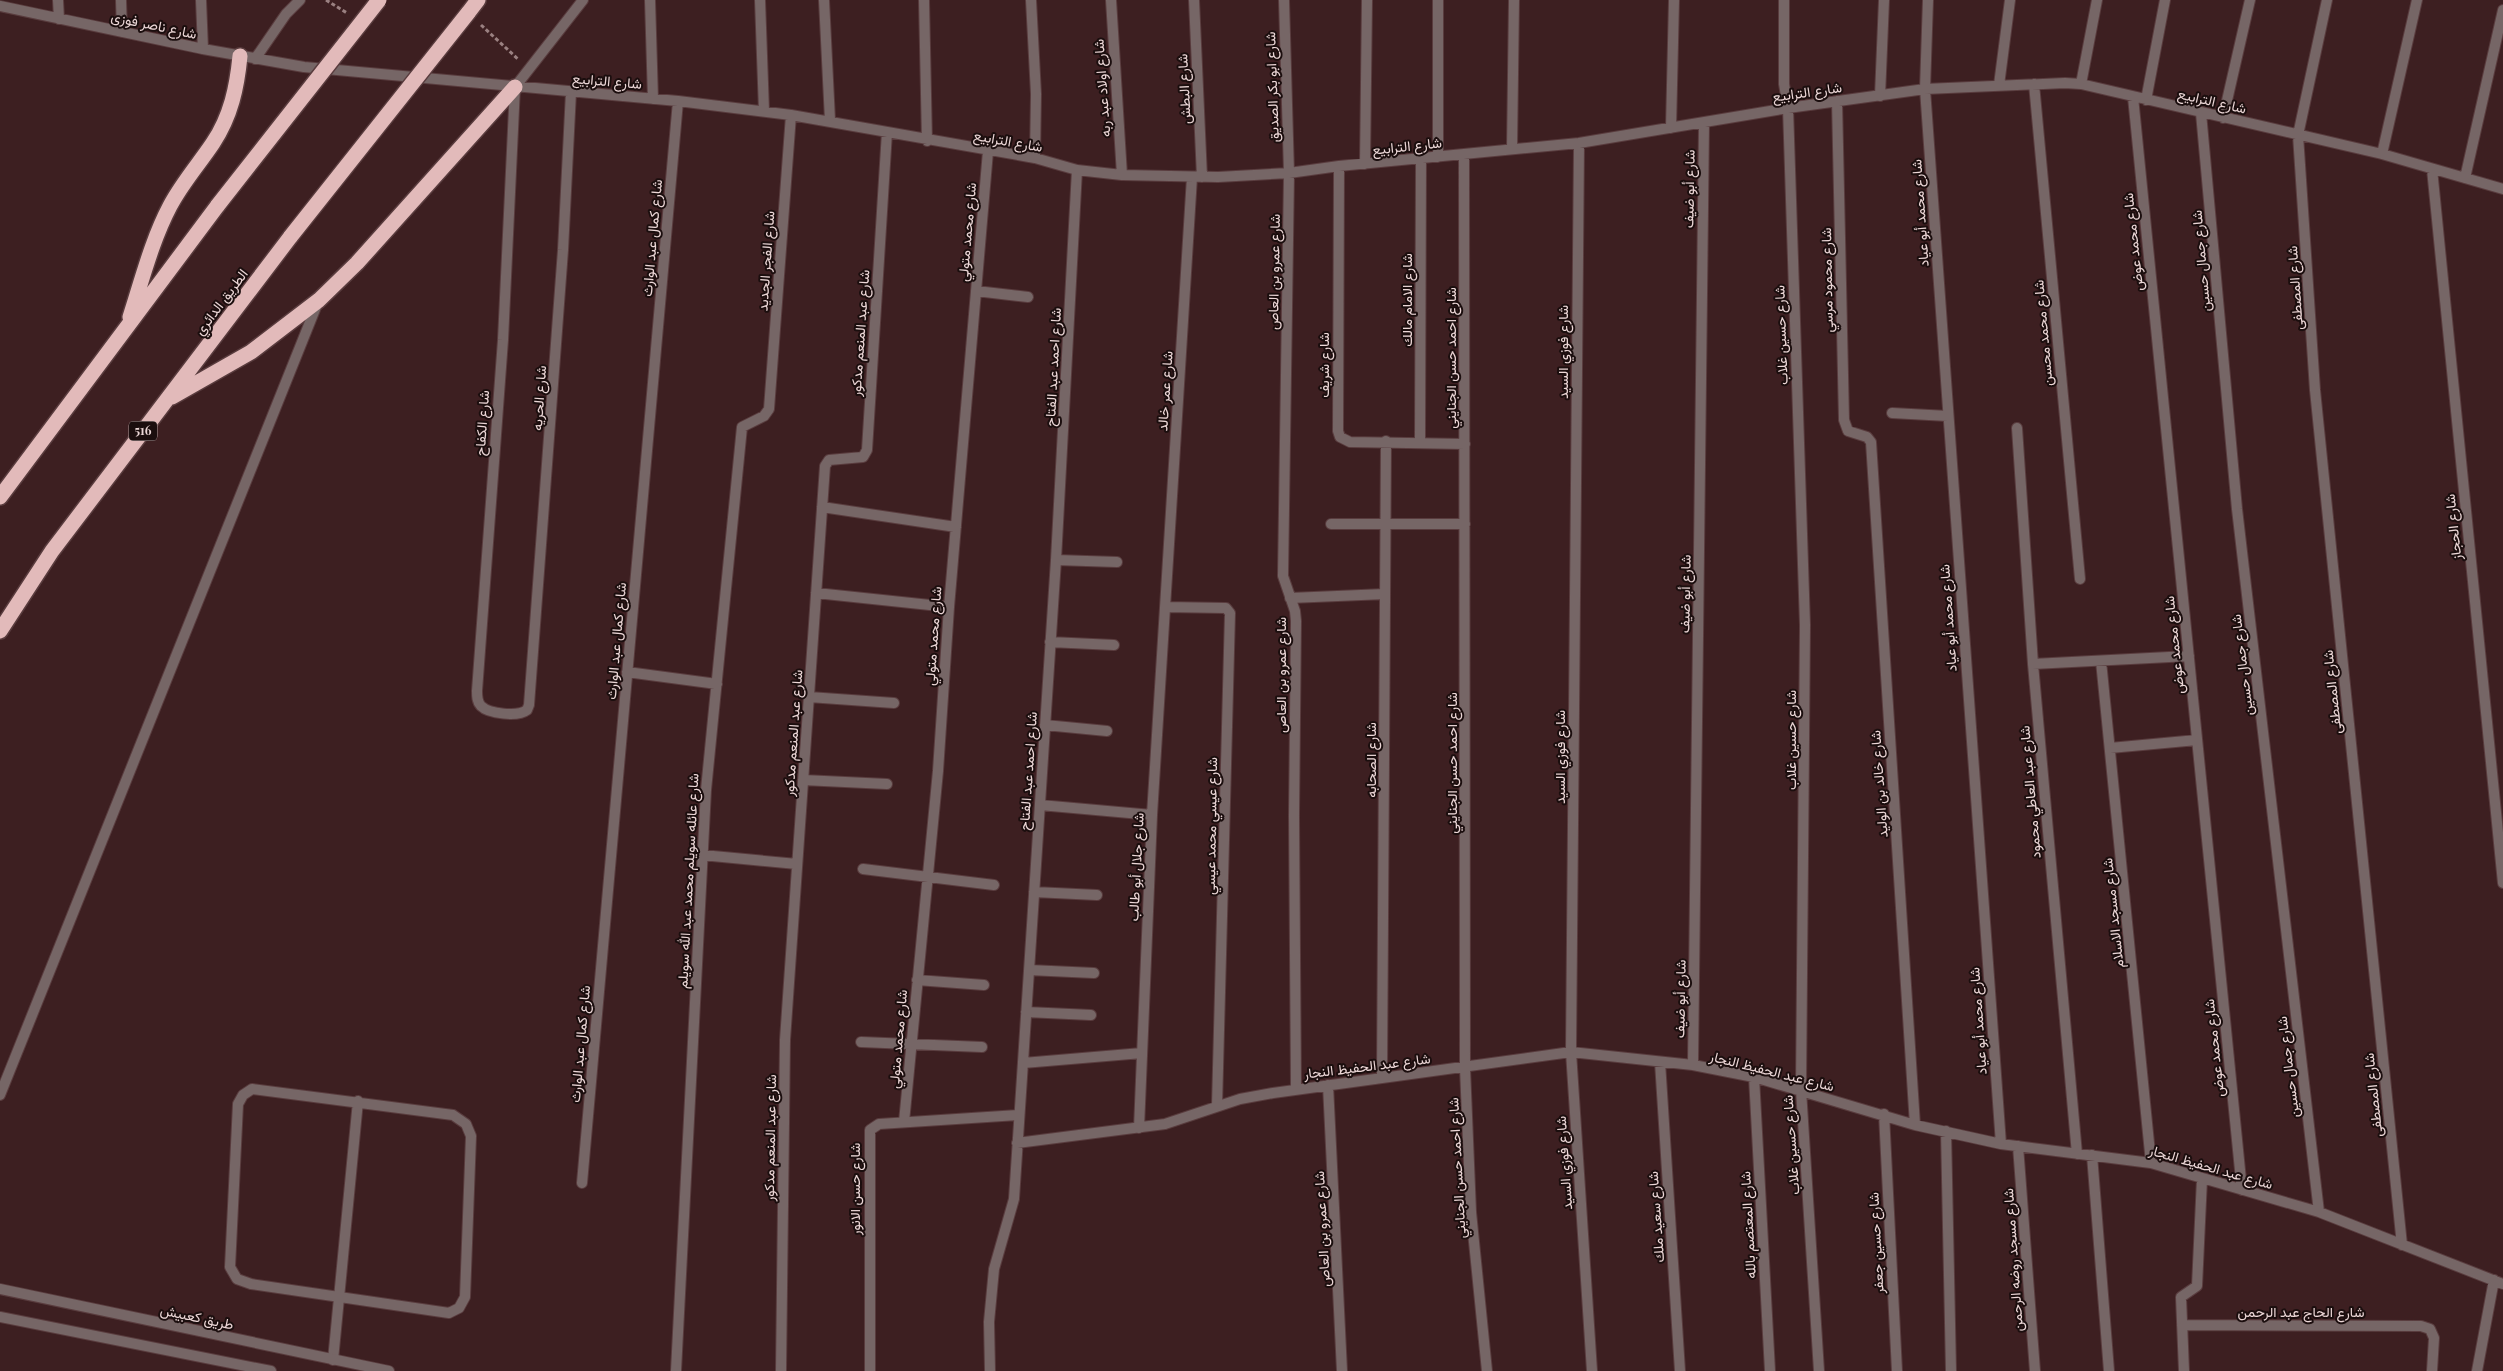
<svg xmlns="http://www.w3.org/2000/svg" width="2503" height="1371" viewBox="0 0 2503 1371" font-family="'Playfair Display',Vazirmatn,serif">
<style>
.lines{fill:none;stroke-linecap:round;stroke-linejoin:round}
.service-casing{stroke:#593c3e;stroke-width:12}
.minor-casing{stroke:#593c3e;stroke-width:12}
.tertiary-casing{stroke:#593c3e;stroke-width:12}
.motorway-casing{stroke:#593c3e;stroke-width:18}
.path{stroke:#9a8081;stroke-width:3;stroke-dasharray:4 2.5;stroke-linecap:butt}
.service{stroke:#766666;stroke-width:10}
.minor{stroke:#766666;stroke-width:10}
.tertiary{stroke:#766666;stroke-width:10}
.motorway{stroke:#e2baba;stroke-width:15}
.motorway-bridge-casing{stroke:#593c3e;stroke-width:18;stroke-linecap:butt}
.motorway-bridge{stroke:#e2baba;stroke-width:15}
.labels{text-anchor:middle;stroke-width:4;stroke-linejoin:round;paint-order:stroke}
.shield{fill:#1b0e0e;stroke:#ad9b9b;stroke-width:1}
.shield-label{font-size:12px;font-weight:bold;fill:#ecd7d7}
.street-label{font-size:14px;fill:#ecd7d7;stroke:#1b0e0e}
</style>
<rect width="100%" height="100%" fill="#3d1f21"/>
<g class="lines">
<g class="service-casing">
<path id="service" d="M 252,1089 L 453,1115 L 466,1124 L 471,1136 L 465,1297 L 459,1308 L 449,1313 L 251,1284 L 237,1279 L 230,1267 L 238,1104 L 243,1095 Z
M 0,1095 L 318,302
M 333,1360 L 358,1101"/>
</g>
<g class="minor-casing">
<path id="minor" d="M 58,0 L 59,19
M 121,0 L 122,32
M 201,0 L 203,49
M 650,0 L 653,99
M 760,0 L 764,111
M 824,0 L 830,120
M 924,0 L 927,141
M 1031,0 L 1036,94 L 1035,158
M 1111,0 L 1122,175
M 1194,0 L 1202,177
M 1284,0 L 1289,173 L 1283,576 L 1295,611 L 1296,621 L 1294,816 L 1296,1089
M 1438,0 L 1438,157
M 1784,0 L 1784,84 L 1788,108 L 1805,625 L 1801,1090 L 1819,1371
M 1928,0 L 1925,89 L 2001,1144
M 2327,0 L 2298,135 L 2315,390 L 2402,1245
M 0,6 L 203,49 L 304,67 L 678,101 L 791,115 L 1035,158 L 1077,170 L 1122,175 L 1218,177 L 1289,173 L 1339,166 L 1579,143 L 1788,108 L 1925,89 L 2065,83 L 2081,84 L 2382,154 L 2503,189
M 255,59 L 286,14 L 300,0
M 2034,84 L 2080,579
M 2081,84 L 2097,0
M 1999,85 L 2010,0
M 571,92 L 563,250 L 529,705 L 527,710 C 518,717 489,714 481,706 C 477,702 477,696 477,691 L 503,340 L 515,87 L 583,0
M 1880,96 L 1884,0
M 2133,97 L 2242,1190
M 2146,100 L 2165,0
M 1837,101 L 1844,420 L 1848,431 L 1867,437 L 1871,442 L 1915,1125
M 2201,113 L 2237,509 L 2319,1212
M 2223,118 L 2250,0
M 1671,128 L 1674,0
M 1579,143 L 1571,1052 L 1592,1371
M 1512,149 L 1514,0
M 1464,154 L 1465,1068 L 1471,1212 L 1487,1371
M 2382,154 L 2417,0
M 1365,164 L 1367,0
M 1339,166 L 1338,431 L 1340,437 L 1350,442 L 1465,444
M 2432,169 L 2503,883
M 2465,178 L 2503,10
M 976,291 L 1028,297
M 1892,413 L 1948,416
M 2017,428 L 2033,664 L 2077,1154
M 1420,442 L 1421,158
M 822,507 L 956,527
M 1331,524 L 1465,524
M 1056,560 L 1117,562
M 816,593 L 949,607
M 1290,598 L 1385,594
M 1165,607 L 1226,608 L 1230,613 L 1217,1106
M 1050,642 L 1114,645
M 2101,661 L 2151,1163
M 2033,664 L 2189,656
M 627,672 L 717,684
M 809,697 L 894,703
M 1045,725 L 1107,731
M 2110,748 L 2197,740
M 803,780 L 887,784
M 1040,805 L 1152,815
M 702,855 L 797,864
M 863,869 L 994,885
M 1034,892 L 1097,895
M 1029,970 L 1094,973
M 917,980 L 984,985
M 1026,1012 L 1091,1015
M 861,1042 L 982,1047
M 1660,1062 L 1680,1371
M 1023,1063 L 1142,1053
M 1693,1065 L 1704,123
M 1754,1077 L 1770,1371
M 1382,1078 L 1386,441
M 1328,1085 L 1342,1371
M 1884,1114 L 1897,1371
M 904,1122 L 938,771 L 949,607 L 988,151
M 1139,1128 L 1152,815 L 1192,177
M 1946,1131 L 1951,1371
M 1017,1143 L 1165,1124 L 1240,1099 L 1273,1093 L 1571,1052 L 1693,1065 L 1754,1077 L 1915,1125 L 2001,1144 L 2151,1163 L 2319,1212 L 2503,1284
M 2018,1146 L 2035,1371
M 2092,1155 L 2109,1371
M 582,1183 L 678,101
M 2182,1325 L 2421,1326 L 2430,1329 L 2434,1338 L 2432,1371
M 676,1371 L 706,790 L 742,427 L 764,416 L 769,409 L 791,115
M 781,1371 L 785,1040 L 825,466 L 829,460 L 863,457 L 867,450 L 887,132
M 870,1371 L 870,1130 L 879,1124 L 1019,1115
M 990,1371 L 989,1322 L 994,1269 L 1014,1199 L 1056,560 L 1077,170
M 2184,1371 L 2181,1297 L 2197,1286 L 2202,1179
M 2477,1371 L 2494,1280"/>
</g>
<g class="tertiary-casing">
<path id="tertiary" d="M 0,1289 L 389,1371
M 0,1317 L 271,1371"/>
</g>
<g class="motorway-casing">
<path id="motorway" d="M 468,13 L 478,0
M 130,317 C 142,280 152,240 170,206 C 182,183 199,164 213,143 C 231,116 237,87 240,56
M 172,397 L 251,352 L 319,300 L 357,263 L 515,87
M 0,497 L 218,205
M 0,631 L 52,551 L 291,236"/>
</g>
<path class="path" d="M 326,0 L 347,13
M 481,25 L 519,60"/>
<use href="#service" class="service"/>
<use href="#minor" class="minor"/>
<use href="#tertiary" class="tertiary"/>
<use href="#motorway" class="motorway"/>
<g class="motorway-bridge-casing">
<path id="motorway-bridge" d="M 218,205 L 379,0
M 291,236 L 468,13"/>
</g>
<use href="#motorway-bridge" class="motorway-bridge"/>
</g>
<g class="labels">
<rect class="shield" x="129" y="421.5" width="28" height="19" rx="4"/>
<g class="shield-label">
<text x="143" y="435">516</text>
</g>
<g class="street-label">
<text transform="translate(154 25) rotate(12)" y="5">شارع ناصر فوزى</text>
<text transform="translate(607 81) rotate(5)" y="5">شارع الترابيع</text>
<text transform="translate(1272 87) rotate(-92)" y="5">شارع ابو بكر الصديق</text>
<text transform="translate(1102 88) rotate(-94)" y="5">شارع اولاد عبد ربه</text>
<text transform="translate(1184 89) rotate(-93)" y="5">شارع البطش</text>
<text transform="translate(1807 92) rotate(-8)" y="5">شارع الترابيع</text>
<text transform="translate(2212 101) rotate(13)" y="5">شارع الترابيع</text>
<text transform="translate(1008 141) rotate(10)" y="5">شارع الترابيع</text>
<text transform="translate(1407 146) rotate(-6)" y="5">شارع الترابيع</text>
<text transform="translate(1689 189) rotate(-89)" y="5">شارع أبو ضيف</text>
<text transform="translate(1920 213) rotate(-94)" y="5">شارع محمد أبو عياد</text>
<text transform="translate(967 232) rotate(-85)" y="5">شارع محمد متولي</text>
<text transform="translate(652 238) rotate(-85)" y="5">شارع كمال عبد الوارث</text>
<text transform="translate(2133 242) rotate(-96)" y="5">شارع محمد عوض</text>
<text transform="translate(766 261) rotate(-86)" y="5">شارع الفجر الجديد</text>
<text transform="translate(2201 261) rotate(-95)" y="5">شارع جمال حسين</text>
<text transform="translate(1274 272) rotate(-89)" y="5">شارع عمرو بن العاص</text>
<text transform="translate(1827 280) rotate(-91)" y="5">شارع محمود مرسي</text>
<text transform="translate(2295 288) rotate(-94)" y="5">شارع المصطفى</text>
<text transform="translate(1407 300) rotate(-90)" y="5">شارع الامام مالك</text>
<text transform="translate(221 302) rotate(-53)" y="5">الطريق الدائري</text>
<text transform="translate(860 333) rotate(-86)" y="5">شارع عبد المنعم مدكور</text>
<text transform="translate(2043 333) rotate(-95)" y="5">شارع محمد محسن</text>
<text transform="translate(1781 335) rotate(-92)" y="5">شارع حسين غلاب</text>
<text transform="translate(1563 352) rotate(-90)" y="5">شارع فوزي السيد</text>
<text transform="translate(1451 358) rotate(-90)" y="5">شارع احمد حسن الجنايني</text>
<text transform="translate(1324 365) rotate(-90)" y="5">شارع شريف</text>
<text transform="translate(1053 367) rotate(-87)" y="5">شارع احمد عبد الفتاح</text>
<text transform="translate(1165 391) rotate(-86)" y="5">شارع عمر خالد</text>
<text transform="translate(539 398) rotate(-86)" y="5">شارع الحريه</text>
<text transform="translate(482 423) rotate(-86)" y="5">شارع الكفاح</text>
<text transform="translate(2453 527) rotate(-96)" y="5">شارع الحجاز</text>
<text transform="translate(1685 594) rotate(-89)" y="5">شارع أبو ضيف</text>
<text transform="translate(1948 618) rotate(-94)" y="5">شارع محمد أبو عياد</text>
<text transform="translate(933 636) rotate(-86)" y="5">شارع محمد متولي</text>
<text transform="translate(616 641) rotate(-85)" y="5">شارع كمال عبد الوارث</text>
<text transform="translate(2174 645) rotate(-96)" y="5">شارع محمد عوض</text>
<text transform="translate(2242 665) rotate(-97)" y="5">شارع جمال حسين</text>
<text transform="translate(1281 675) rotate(-90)" y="5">شارع عمرو بن العاص</text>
<text transform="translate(2332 692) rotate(-96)" y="5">شارع المصطفى</text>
<text transform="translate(793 733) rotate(-86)" y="5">شارع عبد المنعم مدكور</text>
<text transform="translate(1791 740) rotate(-90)" y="5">شارع حسين غلاب</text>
<text transform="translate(1560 757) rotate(-90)" y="5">شارع فوزي السيد</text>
<text transform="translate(1371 760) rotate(-90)" y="5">شارع الصحابه</text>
<text transform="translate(1452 763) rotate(-90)" y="5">شارع احمد حسن الجنايني</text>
<text transform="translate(1028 771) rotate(-86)" y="5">شارع احمد عبد الفتاح</text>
<text transform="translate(1879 784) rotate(-94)" y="5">شارع خالد بن الوليد</text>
<text transform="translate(2030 792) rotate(-95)" y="5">شارع عبد العاطي محمود</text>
<text transform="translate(1211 826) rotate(-89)" y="5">شارع عيسي محمد عيسي</text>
<text transform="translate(1136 867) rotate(-87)" y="5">شارع جلال أبو طالب</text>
<text transform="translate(688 881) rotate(-87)" y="5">شارع عائله سويلم محمد عبد الله سويلم</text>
<text transform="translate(2113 913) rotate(-96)" y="5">شارع مسجد الاسلام</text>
<text transform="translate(1680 999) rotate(-89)" y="5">شارع أبو ضيف</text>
<text transform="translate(1978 1021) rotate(-94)" y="5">شارع محمد أبو عياد</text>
<text transform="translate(898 1039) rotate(-85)" y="5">شارع محمد متولي</text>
<text transform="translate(580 1044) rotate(-85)" y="5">شارع كمال عبد الوارث</text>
<text transform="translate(2214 1048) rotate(-96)" y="5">شارع محمد عوض</text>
<text transform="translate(1367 1066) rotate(-7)" y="5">شارع عبد الحفيظ النجار</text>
<text transform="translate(2288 1067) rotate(-97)" y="5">شارع جمال حسين</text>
<text transform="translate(1772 1071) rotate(14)" y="5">شارع عبد الحفيظ النجار</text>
<text transform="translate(2373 1095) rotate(-96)" y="5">شارع المصطفى</text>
<text transform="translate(770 1138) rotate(-89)" y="5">شارع عبد المنعم مدكور</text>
<text transform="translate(1791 1145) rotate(-94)" y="5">شارع حسين غلاب</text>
<text transform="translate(1564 1163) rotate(-94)" y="5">شارع فوزي السيد</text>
<text transform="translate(2211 1167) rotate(16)" y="5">شارع عبد الحفيظ النجار</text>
<text transform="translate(1457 1168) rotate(-93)" y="5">شارع احمد حسن الجنايني</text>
<text transform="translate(855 1189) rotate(-90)" y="5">شارع حسن الانور</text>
<text transform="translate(1656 1217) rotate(-94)" y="5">شارع سعيد ملك</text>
<text transform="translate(1748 1225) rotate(-93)" y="5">شارع المعتصم بالله</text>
<text transform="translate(1322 1229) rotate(-93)" y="5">شارع عمرو بن العاص</text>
<text transform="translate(1876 1243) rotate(-93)" y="5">شارع حسين جعفر</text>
<text transform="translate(2013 1260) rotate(-94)" y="5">شارع مسجد روضه الرحمن</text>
<text x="2301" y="1317">شارع الحاج عبد الرحمن</text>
<text transform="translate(197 1317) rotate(12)" y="5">طريق كعبيش</text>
</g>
</g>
</svg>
